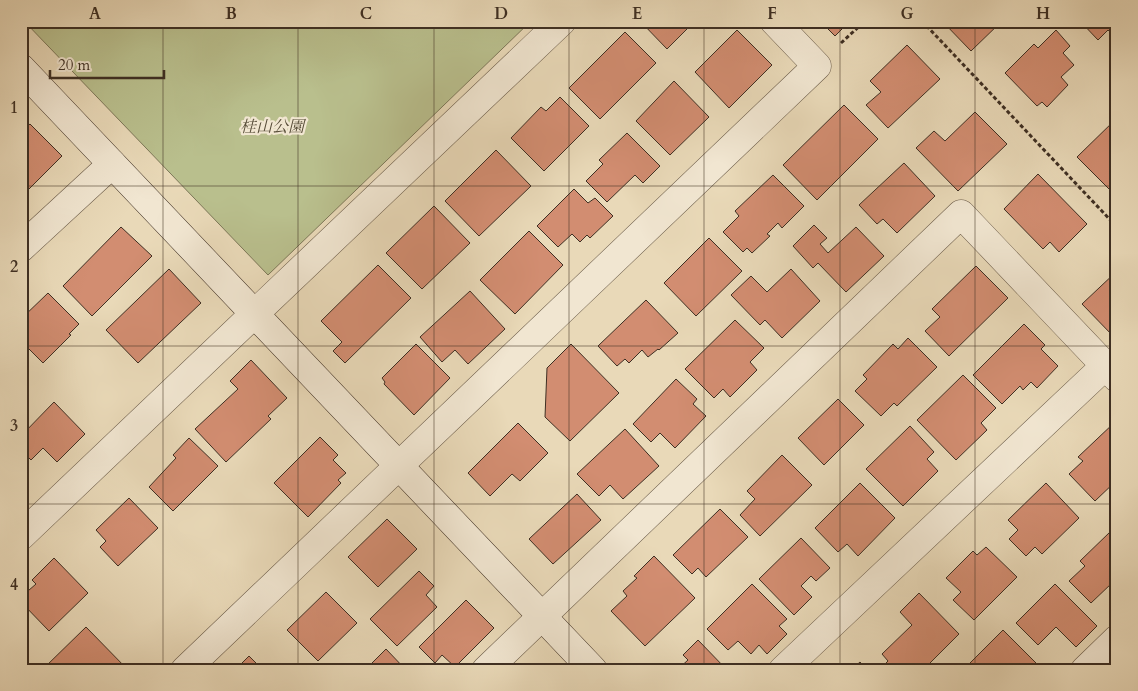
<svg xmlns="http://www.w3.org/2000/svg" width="1138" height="691" viewBox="0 0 1138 691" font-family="Cardo,'Noto Serif JP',serif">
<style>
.green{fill:#b9bf8d;stroke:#7c7758}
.building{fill:#d28d71;stroke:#3e2f23}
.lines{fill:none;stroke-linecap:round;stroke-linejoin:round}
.street-casing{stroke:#695a48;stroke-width:29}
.secondary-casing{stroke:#3e2f23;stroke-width:29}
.path{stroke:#3e2f23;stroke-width:3;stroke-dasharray:4 2.5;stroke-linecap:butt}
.street{stroke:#f1e6d1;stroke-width:28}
.secondary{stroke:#f1e6d1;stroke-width:28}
.grid{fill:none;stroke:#3e2f23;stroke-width:1;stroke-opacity:0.55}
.labels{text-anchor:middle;stroke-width:4.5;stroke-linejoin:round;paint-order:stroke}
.park-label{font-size:16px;font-style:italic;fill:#574c38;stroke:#f1e6d1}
.neatline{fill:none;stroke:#3e2f23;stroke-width:2}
.grid-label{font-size:16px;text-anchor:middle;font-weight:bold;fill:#3e2f23}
</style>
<rect width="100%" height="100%" fill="#e9d9b8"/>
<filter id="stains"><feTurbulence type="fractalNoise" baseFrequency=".004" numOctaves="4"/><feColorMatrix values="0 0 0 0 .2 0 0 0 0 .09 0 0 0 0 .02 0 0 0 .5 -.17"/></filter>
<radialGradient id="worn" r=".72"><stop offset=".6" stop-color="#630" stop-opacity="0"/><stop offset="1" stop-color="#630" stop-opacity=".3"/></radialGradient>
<path class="green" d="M 24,21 L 531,21 L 268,275 Z"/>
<path class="building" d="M 640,21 L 695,21 L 667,49 Z
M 820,21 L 850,21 L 835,36 Z
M 942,21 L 1002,21 L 971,51 Z
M 1080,21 L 1117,21 L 1117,28 L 1112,34 L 1108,30 L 1098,40 Z
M 737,30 L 772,65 L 729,108 L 695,72 Z
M 1056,30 L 1070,46 L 1063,53 L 1074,65 L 1061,77 L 1068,85 L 1047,107 L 1042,102 L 1037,106 L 1005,73 L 1034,44 L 1038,48 Z
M 625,32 L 656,63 L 600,119 L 569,88 Z
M 907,45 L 940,79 L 888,128 L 866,105 L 881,92 L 870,81 Z
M 674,81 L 709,117 L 670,155 L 636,121 Z
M 560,97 L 589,126 L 544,171 L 511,138 L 541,107 L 546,111 Z
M 844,105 L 878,139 L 817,200 L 783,165 Z
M 975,112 L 1007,144 L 958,191 L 916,148 L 934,131 L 945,141 Z
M 1117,118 L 1117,197 L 1077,157 Z
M 30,124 L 62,156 L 21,197 L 21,132 Z
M 627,133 L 660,166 L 643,183 L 635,175 L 607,202 L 586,181 L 603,164 L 599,160 Z
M 496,150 L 531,186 L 479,236 L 445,201 Z
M 904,163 L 935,196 L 897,233 L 883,219 L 877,224 L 859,205 Z
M 1038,174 L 1087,224 L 1059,252 L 1050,242 L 1043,249 L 1004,209 Z
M 773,175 L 804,206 L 782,228 L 778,223 L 767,234 L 770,236 L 752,253 L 747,248 L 743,252 L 723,232 L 739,216 L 735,211 Z
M 574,189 L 588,203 L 595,198 L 613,216 L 590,238 L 587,235 L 580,242 L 572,234 L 558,247 L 537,226 Z
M 434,206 L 470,243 L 422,289 L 386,253 Z
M 814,225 L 827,238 L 820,244 L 828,253 L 856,227 L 884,256 L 846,292 L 818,263 L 813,268 L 793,246 Z
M 121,227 L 152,256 L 92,316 L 63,286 Z
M 529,231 L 563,265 L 515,314 L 480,280 Z
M 709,238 L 742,271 L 696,316 L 664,283 Z
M 378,265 L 411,298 L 345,363 L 333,351 L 342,342 L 321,321 Z
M 976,266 L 1008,298 L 949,356 L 925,331 L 940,317 L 932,309 Z
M 169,269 L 201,303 L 138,363 L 106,330 Z
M 791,269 L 820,301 L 782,338 L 765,320 L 760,325 L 731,295 L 751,276 L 767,292 Z
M 1117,271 L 1117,335 L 1114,337 L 1082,304 Z
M 470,291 L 505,329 L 468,364 L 455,350 L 442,362 L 420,337 Z
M 48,293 L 79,324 L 69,334 L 71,335 L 43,363 L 21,341 L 21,319 Z
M 646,300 L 678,333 L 659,350 L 658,349 L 648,357 L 642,350 L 629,363 L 625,359 L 617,366 L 598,346 Z
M 735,320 L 764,348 L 750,362 L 757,370 L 730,397 L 723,389 L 714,398 L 685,369 Z
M 1024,324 L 1045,345 L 1041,349 L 1058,366 L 1037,388 L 1031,382 L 1023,390 L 1020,386 L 1002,404 L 973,375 Z
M 908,338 L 937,367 L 897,406 L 894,403 L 881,416 L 855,391 L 867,379 L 863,375 L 893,344 L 898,349 Z
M 416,344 L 450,378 L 414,415 L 384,384 L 385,382 L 382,378 Z
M 571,344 L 619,393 L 570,441 L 545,417 L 547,368 Z
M 251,360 L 287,398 L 268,416 L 271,419 L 226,462 L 195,429 L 238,389 L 230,381 Z
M 963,375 L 996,408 L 981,423 L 987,430 L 956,460 L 917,420 Z
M 676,379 L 697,399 L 693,404 L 706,416 L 675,448 L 660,433 L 651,442 L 633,424 Z
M 838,399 L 864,425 L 824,465 L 798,438 Z
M 54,402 L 85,434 L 57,462 L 43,448 L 31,460 L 21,450 L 21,436 Z
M 1115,422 L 1117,424 L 1117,480 L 1095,501 L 1069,474 L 1083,461 L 1078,457 Z
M 518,423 L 548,453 L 520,481 L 512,474 L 490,496 L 468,473 Z
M 910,426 L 934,452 L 927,459 L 938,471 L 903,506 L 866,469 Z
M 625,429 L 659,466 L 623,499 L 610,485 L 599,496 L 577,474 Z
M 320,437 L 338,455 L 333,460 L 346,473 L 338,480 L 341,483 L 308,517 L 274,483 Z
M 189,438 L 218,466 L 173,511 L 149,487 L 176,458 L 173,455 Z
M 782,455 L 812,485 L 760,536 L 740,515 L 755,499 L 747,491 Z
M 860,483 L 895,518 L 858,556 L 847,544 L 838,552 L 815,528 Z
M 1046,483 L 1079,518 L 1042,554 L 1035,547 L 1026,556 L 1009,539 L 1018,530 L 1008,520 Z
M 577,494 L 601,520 L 553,564 L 529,539 Z
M 129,498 L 158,528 L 118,566 L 100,547 L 106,541 L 96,530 Z
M 720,509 L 748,537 L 706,577 L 698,568 L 692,574 L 673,555 Z
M 387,519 L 417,549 L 378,587 L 348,557 Z
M 1110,532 L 1117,539 L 1117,573 L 1109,581 L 1112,583 L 1091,603 L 1069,581 L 1085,566 L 1080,561 Z
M 801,538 L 830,568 L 816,581 L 811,576 L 801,586 L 812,597 L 794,615 L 759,579 Z
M 986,547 L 1017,577 L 974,620 L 953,600 L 961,592 L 946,578 L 973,551 L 977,555 Z
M 654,556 L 695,598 L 645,646 L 611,611 L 627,596 L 623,591 L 637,578 L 634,576 Z
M 54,558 L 88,593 L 49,631 L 21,602 L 21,597 L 36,584 L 32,580 Z
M 419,571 L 434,586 L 426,595 L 437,607 L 397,646 L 370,619 Z
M 752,584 L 787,619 L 779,626 L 787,634 L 767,654 L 759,645 L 751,654 L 738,641 L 728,650 L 707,629 Z
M 1055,584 L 1097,626 L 1076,647 L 1056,627 L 1038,645 L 1016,623 Z
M 326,592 L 357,623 L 318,661 L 287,630 Z
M 919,593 L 959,634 L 923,670 L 886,670 L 883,666 L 888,661 L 882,654 L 912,625 L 900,612 Z
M 466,600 L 494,628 L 455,667 L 442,655 L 435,663 L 419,647 Z
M 86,627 L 128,670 L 45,670 L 44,668 Z
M 1003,630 L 1042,669 L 963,670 Z
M 698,640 L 727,670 L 677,670 L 688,660 L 683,655 Z
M 386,649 L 406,670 L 365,670 Z
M 249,656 L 263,670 L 235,670 Z
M 860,662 L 868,670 L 851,670 Z"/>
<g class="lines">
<g class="street-casing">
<path id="street" d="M 21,248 L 112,164
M 21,536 L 562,21
M 185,670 L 817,66 L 774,21
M 486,670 L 961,214 L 1117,378
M 783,670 L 1105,366
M 1085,670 L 1117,639"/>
</g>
<g class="secondary-casing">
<path id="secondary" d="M 21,68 L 593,670"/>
</g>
<path class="path" d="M 922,21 L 1117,227
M 841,43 L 865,21"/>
<use href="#street" class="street"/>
<use href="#secondary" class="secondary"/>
</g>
<path class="grid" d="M 163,21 L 163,670M 298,21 L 298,670M 434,21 L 434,670M 569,21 L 569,670M 704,21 L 704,670M 840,21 L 840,670M 975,21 L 975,670M 21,186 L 1117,186M 21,346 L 1117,346M 21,504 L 1117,504"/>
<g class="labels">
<g class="park-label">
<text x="272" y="132">桂山公園</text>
</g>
</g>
<rect width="1138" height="691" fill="none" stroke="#e9d9b8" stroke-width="55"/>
<path d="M50 70v8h114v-8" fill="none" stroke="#3e2f23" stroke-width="2.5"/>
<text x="58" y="70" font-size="15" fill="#3e2f23" stroke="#f1e6d1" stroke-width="4" paint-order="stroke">20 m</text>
<rect x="28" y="28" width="1082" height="636" class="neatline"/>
<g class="grid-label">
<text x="95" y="19">A</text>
<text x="231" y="19">B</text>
<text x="366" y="19">C</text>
<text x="501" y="19">D</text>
<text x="637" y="19">E</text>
<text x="772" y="19">F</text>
<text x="907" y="19">G</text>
<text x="1043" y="19">H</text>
<text x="14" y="113">1</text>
<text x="14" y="272">2</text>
<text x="14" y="431">3</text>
<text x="14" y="590">4</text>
</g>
<rect width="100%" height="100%" filter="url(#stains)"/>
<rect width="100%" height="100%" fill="url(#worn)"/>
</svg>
